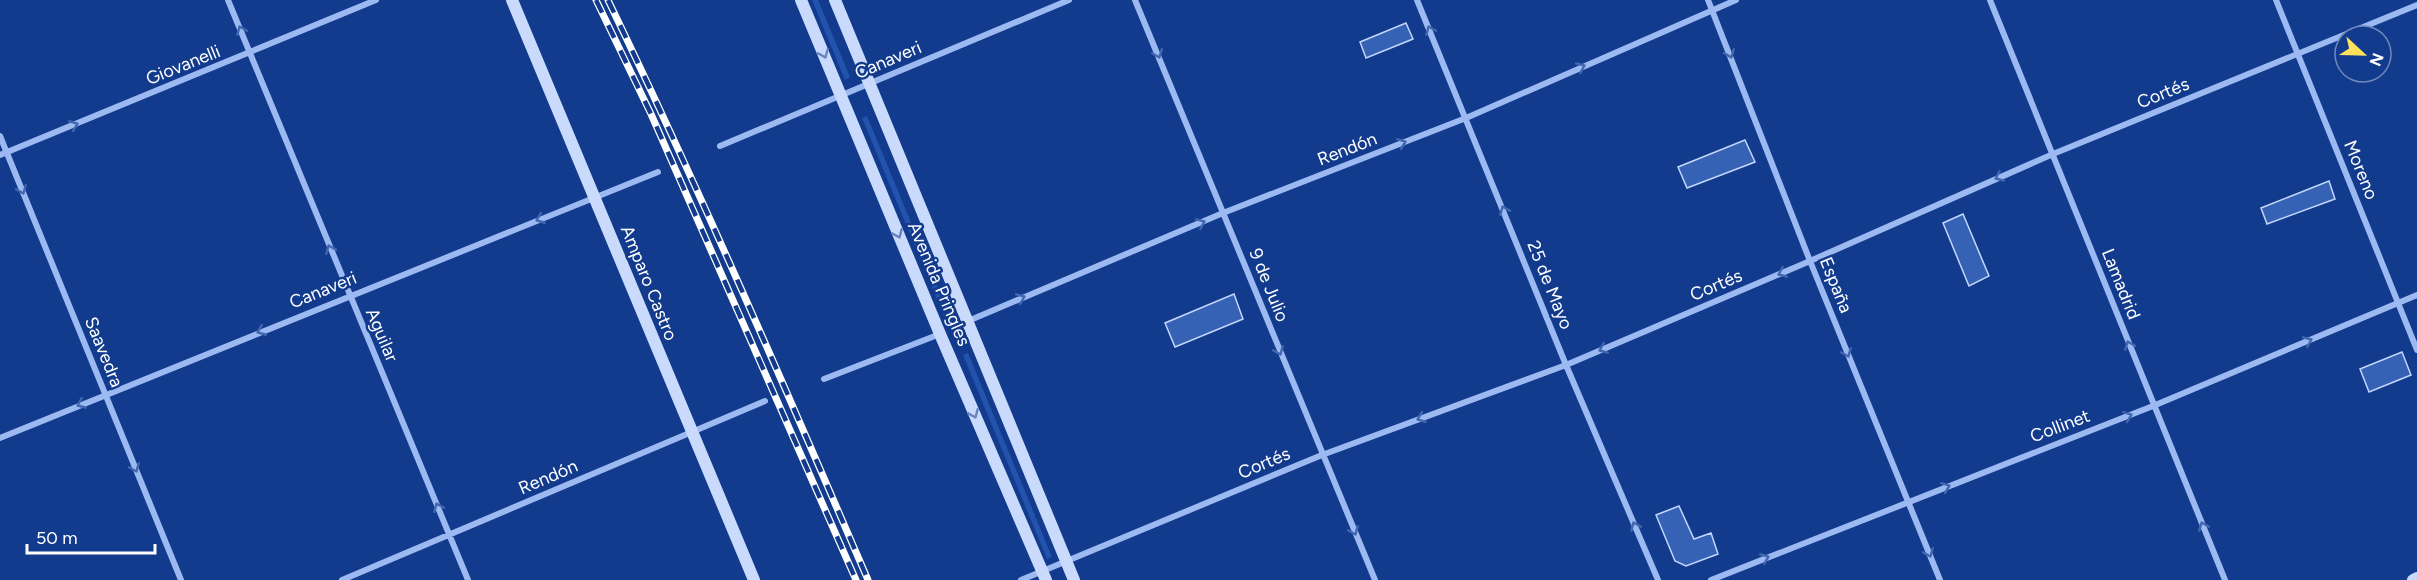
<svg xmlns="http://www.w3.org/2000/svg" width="2417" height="580" viewBox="0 0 2417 580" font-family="Figtree,sans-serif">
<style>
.green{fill:#2453ad}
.building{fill:#3662b5;stroke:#c3d7fc;stroke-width:1.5}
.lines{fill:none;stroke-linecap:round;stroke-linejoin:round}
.street{stroke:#9cb9f1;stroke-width:6}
.secondary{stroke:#cadafc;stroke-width:12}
.rail-casing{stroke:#fff;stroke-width:7}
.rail{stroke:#123b8e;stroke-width:4.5;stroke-dasharray:14;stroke-linecap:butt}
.oneway{stroke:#4267b1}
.oneway2{stroke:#6583c0}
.labels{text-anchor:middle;stroke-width:5;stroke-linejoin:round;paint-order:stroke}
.street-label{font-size:18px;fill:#fff;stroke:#123b8e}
</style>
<rect width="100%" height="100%" fill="#123b8e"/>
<path class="green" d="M 812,0 L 818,0 L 850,77 L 845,80 Z
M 867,116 L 951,319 L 946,321 L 862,118 Z
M 968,353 L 1052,557 L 1047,559 L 963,355 Z"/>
<path class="building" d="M 1406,23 L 1413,39 L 1366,58 L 1360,42 Z
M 1745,140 L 1755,162 L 1687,188 L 1678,167 Z
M 2329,181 L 2335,199 L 2267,224 L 2261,208 Z
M 1963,214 L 1989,276 L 1969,286 L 1943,223 Z
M 1234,294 L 1243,319 L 1175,347 L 1165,323 Z
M 2402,352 L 2411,375 L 2369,392 L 2360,369 Z
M 1679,506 L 1694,539 L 1711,533 L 1718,554 L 1686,566 L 1675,561 L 1656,515 Z"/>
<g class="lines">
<path class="street" d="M 228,0 L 468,580
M 1135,0 L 1375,580
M 1417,0 L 1566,365 L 1658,580
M 1708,0 L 1810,261 L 1940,580
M 1990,0 L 2225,580
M 2276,0 L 2417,350
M 0,136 L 181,580
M 720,146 L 1069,0
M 0,155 L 376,0
M 968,321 L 1223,213 L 1466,118 L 1736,0
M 824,379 L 940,334
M 0,438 L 658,172
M 342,580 L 765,401
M 1021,580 L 1322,455 L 1566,365 L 1810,261 L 2053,154 L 2417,5
M 1711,580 L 2153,406 L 2417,295"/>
<path class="secondary" d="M 512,0 L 754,580
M 801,0 L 940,334 L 1046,580
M 835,0 L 1074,580
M 2413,580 L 2417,578"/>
<g class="rail-casing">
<path id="rail" d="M 596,0 L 651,114 L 856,580
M 608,0 C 700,191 784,385 868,580"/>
</g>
<use href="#rail" class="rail"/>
</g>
<defs><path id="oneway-chevron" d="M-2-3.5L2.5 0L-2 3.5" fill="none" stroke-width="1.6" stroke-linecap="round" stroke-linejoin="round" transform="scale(1.5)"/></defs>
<g class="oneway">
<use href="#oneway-chevron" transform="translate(241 30) rotate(-113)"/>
<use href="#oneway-chevron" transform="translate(1430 30) rotate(-113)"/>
<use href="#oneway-chevron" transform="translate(1158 54) rotate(68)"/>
<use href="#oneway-chevron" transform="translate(1730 54) rotate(69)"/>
<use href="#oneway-chevron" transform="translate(1581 67) rotate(-24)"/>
<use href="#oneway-chevron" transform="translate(74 125) rotate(-22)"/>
<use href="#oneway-chevron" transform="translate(1402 143) rotate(-21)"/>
<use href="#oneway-chevron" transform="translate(1999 177) rotate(156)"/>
<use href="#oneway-chevron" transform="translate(22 190) rotate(68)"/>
<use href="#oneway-chevron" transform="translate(1504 210) rotate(-112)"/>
<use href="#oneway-chevron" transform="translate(540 219) rotate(158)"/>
<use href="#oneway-chevron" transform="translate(1201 223) rotate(-23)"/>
<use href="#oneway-chevron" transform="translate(330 249) rotate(-112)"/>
<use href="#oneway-chevron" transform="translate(1782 273) rotate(157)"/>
<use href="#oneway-chevron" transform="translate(1021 298) rotate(-23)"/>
<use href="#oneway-chevron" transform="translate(261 331) rotate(158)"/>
<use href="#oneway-chevron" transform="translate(2308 341) rotate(-23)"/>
<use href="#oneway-chevron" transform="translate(2129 345) rotate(-112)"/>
<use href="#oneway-chevron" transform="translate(1603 349) rotate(157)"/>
<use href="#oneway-chevron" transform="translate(1279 351) rotate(68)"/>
<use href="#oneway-chevron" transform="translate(1847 353) rotate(68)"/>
<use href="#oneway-chevron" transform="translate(81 404) rotate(157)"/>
<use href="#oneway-chevron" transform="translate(2128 416) rotate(-21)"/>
<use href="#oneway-chevron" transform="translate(1421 418) rotate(160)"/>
<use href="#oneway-chevron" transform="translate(135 468) rotate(68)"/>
<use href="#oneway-chevron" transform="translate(1946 487) rotate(-21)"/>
<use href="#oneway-chevron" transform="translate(438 507) rotate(-113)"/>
<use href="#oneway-chevron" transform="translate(1635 526) rotate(-113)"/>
<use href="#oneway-chevron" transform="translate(2203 526) rotate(-112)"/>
<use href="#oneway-chevron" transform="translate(1354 531) rotate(67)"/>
<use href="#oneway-chevron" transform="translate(1929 553) rotate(68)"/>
<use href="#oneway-chevron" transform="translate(1765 558) rotate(-22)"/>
</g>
<g class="oneway2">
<use href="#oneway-chevron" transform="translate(824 54) rotate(68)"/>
<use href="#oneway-chevron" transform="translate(898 234) rotate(67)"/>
<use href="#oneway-chevron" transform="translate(974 414) rotate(67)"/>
</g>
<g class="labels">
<g class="street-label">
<text transform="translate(888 60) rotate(-23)" y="6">Canaveri</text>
<text transform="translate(183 65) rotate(-22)" y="6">Giovanelli</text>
<text transform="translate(2163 93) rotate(-22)" y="6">Cortés</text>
<text transform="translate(1347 149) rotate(-21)" y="6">Rendón</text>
<text transform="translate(2361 170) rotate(68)" y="6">Moreno</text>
<text transform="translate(649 283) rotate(68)" y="6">Amparo Castro</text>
<text transform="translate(939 284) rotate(67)" y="6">Avenida Pringles</text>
<text transform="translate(2121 284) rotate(68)" y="6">Lamadrid</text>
<text transform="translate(1269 285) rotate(68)" y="6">9 de Julio</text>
<text transform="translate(1550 285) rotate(68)" y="6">25 de Mayo</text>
<text transform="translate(1716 285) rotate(-23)" y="6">Cortés</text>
<text transform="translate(1836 285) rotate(68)" y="6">España</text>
<text transform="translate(323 290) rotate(-22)" y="6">Canaveri</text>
<text transform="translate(382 335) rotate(67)" y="6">Aguilar</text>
<text transform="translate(104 352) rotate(68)" y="6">Saavedra</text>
<text transform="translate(2060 426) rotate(-21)" y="6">Collinet</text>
<text transform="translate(1264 463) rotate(-23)" y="6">Cortés</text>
<text transform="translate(548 477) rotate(-23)" y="6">Rendón</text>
</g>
</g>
<g transform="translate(2363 54) rotate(112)"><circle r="28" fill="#123b8e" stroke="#7189bb" stroke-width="1.5"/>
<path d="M0-4.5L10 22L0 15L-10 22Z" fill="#ffe15c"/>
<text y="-9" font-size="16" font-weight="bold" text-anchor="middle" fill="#ffffff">N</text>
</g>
<path d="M27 544v9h128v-9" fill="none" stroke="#ffffff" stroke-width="3"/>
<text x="36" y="544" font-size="18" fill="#ffffff" stroke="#123b8e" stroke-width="4.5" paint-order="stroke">50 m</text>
</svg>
